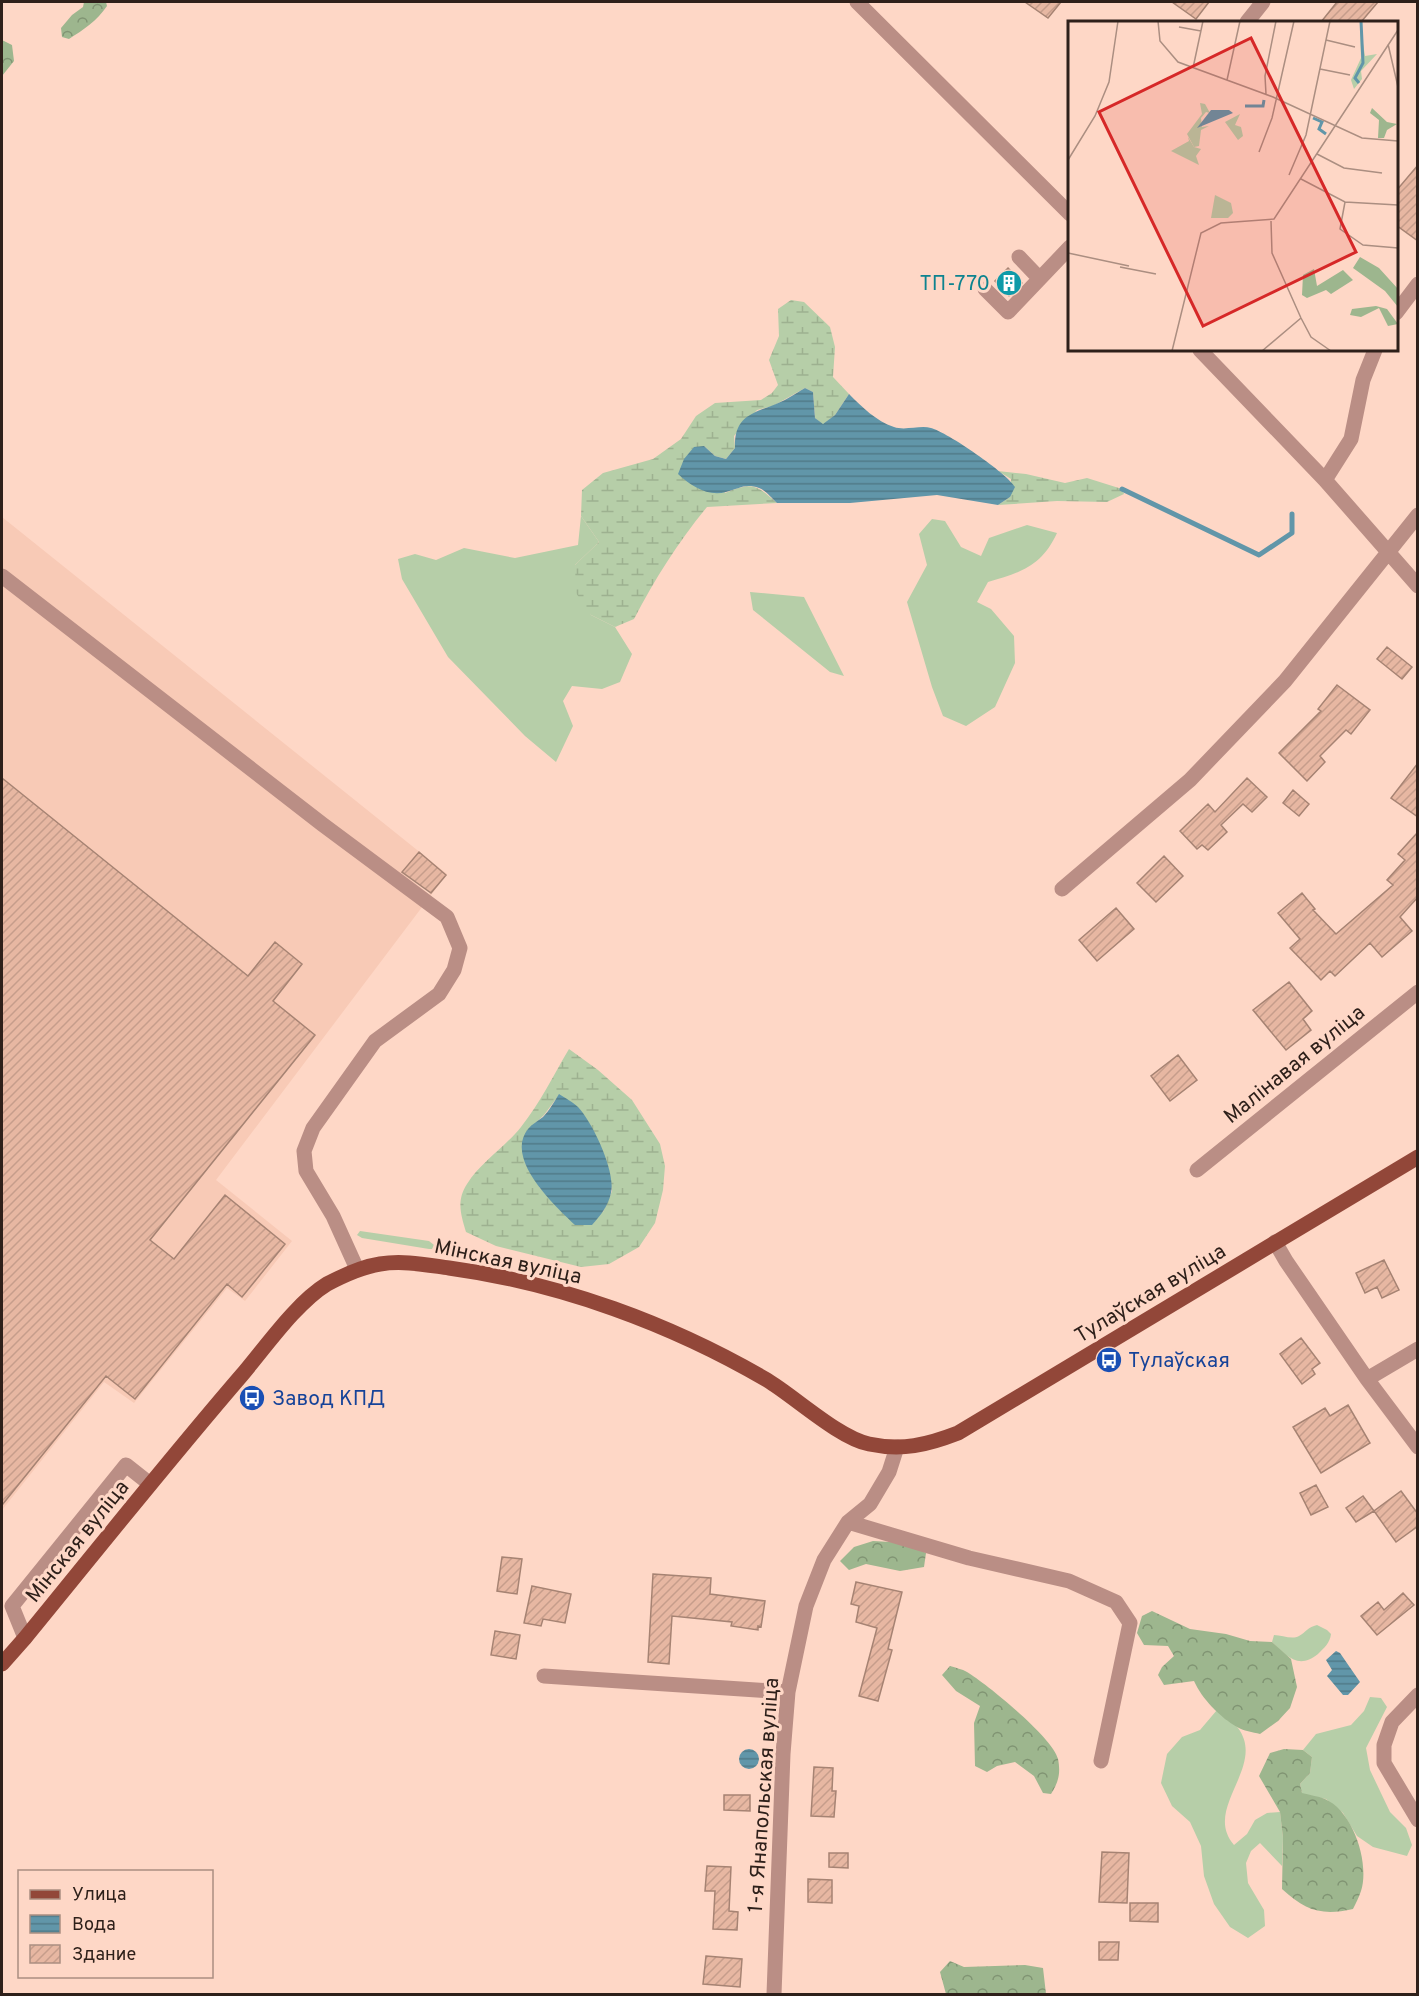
<svg xmlns="http://www.w3.org/2000/svg" width="1419" height="1996" viewBox="0 0 1419 1996" font-family="Overpass,sans-serif">
<style>
.built{fill:#f8cab6;fill-rule:evenodd}
.grass{fill:#b6cea8}
.forest{fill:url(#forest-crowns)}
.wetland{fill:url(#wetland-marsh);fill-rule:evenodd}
.water{fill:url(#water-rules)}
.lines{fill:none;stroke-linecap:round;stroke-linejoin:round}
.stream{stroke:#6196a9;stroke-width:5}
.building{fill:url(#building-hatch);stroke:#a68373;stroke-width:1.5}
.minor{stroke:#ba8e85;stroke-width:15}
.major{stroke:#924739;stroke-width:15}
.labels{text-anchor:middle;stroke-width:6;stroke-linejoin:round;paint-order:stroke}
.culture-label{font-size:21px;fill:#0d838f;stroke:#fed7c6;text-anchor:end}
.street-label{font-size:21px;fill:#2e201a;stroke:#fed7c6}
.transit-label{font-size:21px;fill:#164399;stroke:#fed7c6;text-anchor:start}
.inset-river{fill:none;stroke:#6196a9;stroke-width:3}
.inset-road{fill:none;stroke:#ab8e81;stroke-width:1.5}
.view{fill:#d62828;fill-opacity:0.15;stroke:#d62828;stroke-width:3}
.inset-edge{fill:none;stroke:#2e201a;stroke-width:3}
</style>
<defs>
<pattern id="forest-crowns" width="20" height="18" patternUnits="userSpaceOnUse" patternTransform="scale(1.5)"><rect width="20" height="18" fill="#9db68e"/><path d="M2 6a3 3 0 1 1 6 0M12 15a3 3 0 1 1 6 0" fill="none" stroke="#809473"/></pattern>
<pattern id="wetland-marsh" width="20" height="14" patternUnits="userSpaceOnUse" patternTransform="scale(1.5)"><rect width="20" height="14" fill="#b6cea8"/><path d="M1 5h8M5 5V1M11 12h8M15 12V8" fill="none" stroke="#9db190"/></pattern>
<pattern id="water-rules" width="6" height="5" patternUnits="userSpaceOnUse" patternTransform="scale(1.5)"><rect width="6" height="5" fill="#6196a9"/><path d="M0 2.5h6" fill="none" stroke="#507a89"/></pattern>
<pattern id="building-hatch" width="6" height="6" patternUnits="userSpaceOnUse" patternTransform="scale(1.5)"><rect width="6" height="6" fill="#e7b7a2"/><path d="M-1 1l2-2M0 6l6-6M5 7l2-2" fill="none" stroke="#c69d8b"/></pattern>
</defs>
<rect width="100%" height="100%" fill="#fed7c6"/>
<path class="built" d="M 2,517 L 447,874 L 216,1180 L 292,1241 L 245,1301 L 227,1288 L 134,1403 L 104,1382 L 2,1510 ZM 402,872 L 445,875 L 429,894 Z"/>
<path class="grass" d="M 581,516 L 599,542 L 575,565 L 591,615 L 615,627 L 632,654 L 620,682 L 602,689 L 572,686 L 563,701 L 573,726 L 556,762 L 525,736 L 448,657 L 402,579 L 398,559 L 415,554 L 436,560 L 464,548 L 515,558 L 578,545 Z
M 932,519 L 945,521 L 961,547 L 981,556 L 989,538 L 1027,525 L 1057,533 C 1042,566 1020,573 988,582 L 977,602 L 991,609 L 1014,636 L 1015,663 L 995,707 L 966,726 L 943,716 L 932,687 L 907,602 L 927,565 L 919,534 Z
M 750,592 L 804,597 L 844,676 L 830,672 L 753,610 Z
M 360,1231 L 429,1241 L 434,1245 L 432,1249 L 429,1249 L 362,1238 L 357,1235 Z
M 1317,1625 L 1327,1630 L 1331,1634 C 1330,1643 1324,1648 1318,1654 C 1298,1670 1287,1656 1272,1642 L 1274,1635 C 1282,1635 1292,1640 1299,1636 C 1306,1632 1308,1627 1317,1625 Z
M 1370,1697 L 1381,1698 L 1387,1707 L 1366,1748 L 1370,1770 L 1390,1812 L 1406,1828 L 1412,1845 L 1407,1856 L 1373,1847 L 1357,1836 L 1343,1813 L 1326,1799 L 1302,1794 L 1300,1784 L 1310,1773 L 1312,1757 L 1303,1750 L 1316,1734 L 1351,1725 L 1364,1711 Z
M 1217,1710 C 1223,1716 1233,1722 1238,1728 C 1267,1767 1202,1808 1234,1845 L 1247,1834 L 1255,1820 L 1267,1813 L 1280,1812 L 1283,1838 L 1282,1866 L 1260,1843 L 1251,1851 L 1246,1863 L 1248,1883 L 1264,1910 L 1265,1926 L 1248,1938 L 1230,1927 L 1214,1904 L 1204,1876 L 1201,1846 L 1190,1822 L 1172,1806 L 1161,1783 L 1167,1754 L 1182,1737 L 1200,1730 Z"/>
<path class="forest" d="M 84,2 L 106,2 L 107,6 C 97,21 83,30 69,39 L 62,37 L 61,28 L 72,15 L 83,7 Z
M 2,40 L 12,45 L 14,61 L 2,76 Z
M 873,1541 L 907,1543 L 926,1553 L 924,1567 L 900,1571 L 866,1564 L 849,1570 L 840,1561 L 854,1547 Z
M 1152,1611 L 1190,1629 L 1226,1634 L 1250,1641 L 1272,1642 L 1291,1659 L 1297,1687 L 1290,1708 L 1278,1721 L 1260,1734 C 1253,1732 1243,1731 1237,1727 C 1220,1717 1202,1699 1194,1681 L 1164,1685 L 1158,1675 L 1162,1667 L 1174,1656 L 1168,1646 L 1144,1645 L 1137,1633 L 1142,1616 Z
M 950,1666 C 956,1668 962,1669 967,1672 C 987,1684 1053,1738 1058,1759 C 1061,1774 1058,1783 1051,1794 L 1043,1793 L 1034,1776 L 1015,1762 L 997,1766 L 987,1772 L 975,1766 L 974,1723 L 980,1706 L 956,1691 L 942,1675 Z
M 1284,1749 L 1303,1750 L 1312,1757 L 1310,1773 L 1300,1784 L 1302,1793 C 1309,1795 1318,1796 1325,1799 C 1353,1811 1370,1863 1361,1891 C 1359,1897 1356,1903 1353,1909 C 1322,1916 1306,1911 1282,1889 L 1283,1838 L 1280,1812 L 1259,1776 L 1270,1753 Z
M 950,1961 L 964,1967 L 1025,1965 L 1043,1968 L 1046,1994 L 946,1994 L 940,1972 Z"/>
<path class="wetland" d="M 791,300 L 804,302 L 830,327 L 835,347 L 833,377 L 849,394 L 835,415 L 823,425 L 815,418 L 813,392 L 805,388 L 773,406 L 757,410 L 734,436 L 735,448 L 726,459 L 715,456 L 704,446 L 725,493 C 752,482 756,484 777,503 L 707,507 C 678,542 655,579 634,619 L 615,627 L 591,615 L 576,593 L 575,565 L 599,542 L 581,516 L 582,490 L 603,473 L 653,459 L 681,439 L 696,416 L 715,403 L 761,400 L 772,393 L 778,385 L 769,360 L 779,336 L 778,309 Z
M 998,471 L 1026,474 L 1065,483 L 1087,478 L 1122,489 L 1124,494 L 1107,502 L 1057,501 L 998,505 L 1010,497 L 1011,479 Z
M 569,1049 L 598,1070 L 632,1100 L 660,1144 L 665,1166 L 663,1190 L 655,1223 L 639,1247 L 609,1264 L 581,1267 L 496,1246 L 466,1232 C 461,1215 456,1201 467,1184 C 481,1162 505,1147 521,1127 C 540,1103 553,1076 569,1049 ZM 559,1095 L 608,1166 L 612,1191 L 603,1212 L 561,1211 L 540,1188 L 525,1163 L 528,1130 L 544,1115 Z"/>
<path class="water" d="M 805,388 L 813,392 L 815,418 L 823,424 L 835,415 L 849,394 C 862,407 876,421 894,427 C 905,431 920,425 931,428 C 947,432 1008,474 1015,487 L 1010,497 L 998,505 L 937,495 L 850,503 L 777,503 C 772,498 765,490 759,488 C 745,483 739,489 726,492 C 708,497 691,486 678,474 L 684,459 L 694,447 L 704,446 L 715,456 L 726,459 L 735,448 C 734,420 748,414 771,406 C 783,402 795,394 805,388 Z
M 559,1094 C 565,1098 573,1102 578,1107 C 593,1123 616,1172 611,1193 C 608,1206 601,1215 592,1225 L 575,1225 C 555,1206 504,1159 528,1129 C 532,1124 538,1121 543,1117 C 549,1111 554,1102 559,1094 Z
M 1336,1651 L 1340,1653 L 1360,1682 L 1348,1695 L 1343,1695 L 1327,1676 L 1332,1670 L 1326,1660 Z
M739 1759a10 10 0 1 1 20 0a10 10 0 1 1-20 0Z"/>
<g class="lines">
<path class="stream" d="M 1122,489 L 1259,555 L 1292,533 L 1292,514"/>
</g>
<path class="building" d="M 1025,2 L 1061,2 L 1048,18 Z
M 1172,2 L 1209,2 L 1196,19 Z
M 1337,2 L 1378,2 L 1361,22 L 1321,22 Z
M 1418,165 L 1418,241 L 1396,225 L 1396,191 Z
M 1008,268 L 1022,283 L 1009,296 L 995,281 Z
M 1387,647 L 1412,667 L 1402,679 L 1377,659 Z
M 1337,685 L 1370,710 L 1351,734 L 1346,730 L 1320,756 L 1325,762 L 1307,781 L 1279,753 L 1321,711 L 1318,709 Z
M 1418,763 L 1418,817 L 1391,798 Z
M 2,778 L 248,976 L 275,942 L 302,964 L 273,1001 L 315,1035 L 150,1240 L 174,1259 L 225,1195 L 285,1244 L 242,1297 L 227,1284 L 135,1399 L 106,1376 L 2,1505 Z
M 1247,778 L 1267,797 L 1252,812 L 1243,804 L 1221,825 L 1227,832 L 1208,850 L 1202,845 L 1197,849 L 1180,831 L 1208,804 L 1215,812 Z
M 1293,790 L 1309,804 L 1299,816 L 1283,803 Z
M 1418,832 L 1418,897 L 1400,917 L 1412,931 L 1382,957 L 1370,943 L 1335,976 L 1330,971 L 1321,980 L 1290,948 L 1300,939 L 1278,913 L 1302,893 L 1315,909 L 1313,910 L 1336,934 L 1393,885 L 1387,880 L 1405,860 L 1398,854 Z
M 419,852 L 446,875 L 431,893 L 402,872 Z
M 1164,856 L 1183,876 L 1156,902 L 1137,883 Z
M 1116,908 L 1134,929 L 1097,961 L 1079,940 Z
M 1289,982 L 1312,1011 L 1303,1019 L 1311,1030 L 1286,1050 L 1253,1010 Z
M 1178,1055 L 1197,1080 L 1170,1101 L 1151,1076 Z
M 1384,1260 L 1399,1290 L 1382,1298 L 1377,1287 L 1365,1293 L 1356,1273 Z
M 1301,1338 L 1320,1363 L 1312,1369 L 1315,1374 L 1302,1384 L 1280,1354 Z
M 1348,1405 L 1370,1443 L 1321,1473 L 1293,1427 L 1325,1408 L 1330,1416 Z
M 1316,1485 L 1328,1507 L 1311,1515 L 1300,1493 Z
M 1401,1491 L 1418,1514 L 1418,1526 L 1396,1542 L 1374,1511 Z
M 1363,1496 L 1374,1511 L 1356,1522 L 1346,1508 Z
M 502,1557 L 522,1559 L 517,1594 L 497,1591 Z
M 653,1574 L 711,1578 L 710,1594 L 765,1601 L 761,1627 L 758,1626 L 758,1630 L 731,1626 L 732,1622 L 672,1616 L 669,1664 L 648,1662 Z
M 856,1582 L 902,1592 L 888,1649 L 892,1650 L 878,1701 L 859,1696 L 877,1628 L 856,1622 L 859,1606 L 851,1604 Z
M 532,1586 L 571,1594 L 565,1623 L 543,1619 L 541,1626 L 524,1623 Z
M 1403,1593 L 1414,1605 L 1377,1635 L 1361,1616 L 1378,1602 L 1384,1610 Z
M 495,1631 L 520,1635 L 516,1659 L 491,1655 Z
M 814,1767 L 833,1768 L 832,1791 L 836,1791 L 834,1817 L 811,1816 Z
M 724,1795 L 750,1795 L 750,1811 L 724,1810 Z
M 1102,1852 L 1129,1853 L 1127,1903 L 1099,1902 Z
M 829,1853 L 848,1853 L 848,1868 L 829,1867 Z
M 707,1866 L 731,1867 L 729,1911 L 738,1912 L 737,1930 L 713,1929 L 715,1891 L 705,1891 Z
M 808,1879 L 832,1880 L 832,1903 L 808,1902 Z
M 1130,1903 L 1158,1903 L 1158,1922 L 1130,1921 Z
M 1099,1942 L 1119,1942 L 1118,1960 L 1099,1960 Z
M 706,1956 L 742,1959 L 740,1987 L 703,1984 Z"/>
<g class="lines">
<path class="minor" d="M 857,2 L 1070,214
M 1247,22 L 1263,2
M 1019,257 L 1039,278
M 985,289 L 1008,312 L 1070,247
M 1396,313 L 1418,284
M 1200,350 L 1325,480 L 1418,586
M 1325,480 L 1351,439 L 1363,380 L 1375,350
M 2,576 L 322,824 L 447,917 L 460,948 L 454,970 L 439,994 L 375,1041 L 313,1128 L 304,1151 L 306,1171 L 333,1216 L 357,1269
M 1062,889 L 1190,780 L 1285,681 L 1418,515
M 1197,1170 L 1418,992
M 1275,1242 L 1286,1261 L 1367,1379 L 1418,1447
M 1367,1379 L 1418,1349
M 848,1522 L 969,1558 L 1069,1581 L 1116,1602 L 1130,1623 L 1101,1761
M 25,1638 L 12,1606 L 126,1465 L 150,1484
M 544,1676 L 788,1692
M 1418,1695 L 1392,1722 L 1384,1745 L 1384,1763 L 1418,1820
M 774,1994 L 783,1754 L 788,1692 L 806,1606 L 824,1560 L 848,1522 L 870,1504 L 889,1472 L 897,1447"/>
<path class="major" d="M 2,1664 L 25,1638 C 97,1550 167,1462 241,1376 C 265,1348 296,1303 327,1284 C 344,1275 361,1267 380,1264 C 403,1260 427,1265 449,1268 C 560,1283 671,1324 767,1380 C 795,1397 839,1438 869,1444 C 902,1451 927,1445 958,1433 L 1418,1157"/>
</g>
<defs>
<g id="building-disc" transform="scale(1.35)"><circle r="9.5" fill="#0f9aa8" stroke="#fed7c6"/><path d="M-4-6H4V6H1V3H-1V6H-4ZM-2.5-4.3h1.7v1.8h-1.7ZM.8-4.3h1.7v1.8H.8ZM-2.5-1h1.7V.8h-1.7ZM.8-1h1.7V.8H.8Z" fill="#fff"/></g>
<g id="bus-disc" transform="scale(1.35)"><circle r="9.5" fill="#1a4fb4" stroke="#fed7c6"/><path d="M-5-6H5V4H4V6H2V4H-2V6H-4V4H-5ZM-3.5-4V0h7V-4ZM-3.5 1.2v1.5H-2V1.2ZM2 1.2v1.5H3.5V1.2Z" fill="#fff"/></g>
</defs>
<g fill-rule="evenodd">
<use href="#building-disc" x="1009" y="283"/>
<use href="#bus-disc" x="1109" y="1360"/>
<use href="#bus-disc" x="252" y="1398"/>
</g>
<g class="labels">
<g class="culture-label">
<text x="990" y="290">ТП-770</text>
</g>
<g class="street-label">
<text transform="translate(1294 1064) rotate(-39)" y="7">Малінавая вуліца</text>
<text transform="translate(508 1261) rotate(12)" y="7">Мінская вуліца</text>
<text transform="translate(1150 1293) rotate(-31)" y="7">Тулаўская вуліца</text>
<text transform="translate(77 1541) rotate(-51)" y="7">Мінская вуліца</text>
<text transform="translate(763 1795) rotate(-86)" y="7">1-я Янапольская вуліца</text>
</g>
<g class="transit-label">
<text x="1128" y="1367">Тулаўская</text>
<text x="272" y="1405">Завод КПД</text>
</g>
</g>
<g transform="translate(1068 21)">
<rect width="330" height="330" fill="#fed7c6"/>
<path d="M 292,4 L 297,35 L 309,33 L 293,50 L 294,58 L 286,68 L 283,59 L 293,37 ZM 172,93 L 167,104 L 173,106 L 175,115 L 170,119 L 157,101 ZM 120,116 L 126,126 L 133,128 L 128,135 L 131,144 L 103,130 L 121,120 Z" fill="#b6cea8"/>
<path d="M 304,87 L 319,101 L 329,103 L 319,109 L 316,117 L 310,117 L 311,99 L 302,92 ZM 292,236 L 311,247 L 330,268 L 330,286 L 317,270 L 285,247 ZM 246,248 L 249,265 L 275,249 L 285,259 L 263,273 L 258,269 L 239,277 L 234,274 L 235,254 ZM 308,285 L 319,288 L 330,303 L 320,305 L 311,287 L 293,296 L 282,294 L 284,288 Z" fill="#9db68e"/>
<path d="M 132,82 L 137,83 L 142,92 L 138,91 L 133,97 L 134,106 L 141,105 L 133,109 L 131,125 L 126,126 L 119,113 L 134,93 ZM 147,174 L 163,182 L 165,192 L 160,197 L 143,197 Z" fill="#b6cea8"/>
<path d="M 143,89 L 161,89 L 165,92 L 129,107 Z" fill="#6196a9"/>
<path class="inset-river" d="M 291,62 L 287,57 L 295,42 L 293,0M 177,85 L 195,85 L 196,79M 245,97 L 254,101 L 251,108 L 258,113"/>
<path class="inset-road" d="M 90,0 L 92,20 L 110,41 L 205,76 L 294,117 L 330,120M 111,6 L 133,10M 258,19 L 287,26M 320,23 L 330,66M 125,47 L 135,0M 252,48 L 282,54M 159,59 L 172,0M 198,73 L 197,55 L 208,0M 191,131 L 204,97 L 226,0M 249,133 L 276,147 L 314,152M 0,139 L 27,95 L 41,61 L 50,0M 221,154 L 238,114 L 262,0M 233,158 L 277,181 L 330,184M 277,181 L 272,208 L 295,224 L 330,227M 203,200 L 204,232 L 233,297 L 243,316 L 263,330M 0,232 L 61,245M 52,246 L 88,253M 104,330 L 133,212 L 153,202 L 206,198 L 330,9M 194,330 L 233,297"/>
<path class="view" d="M 183,17 L 288,231 L 135,305 L 31,91 Z"/>
<rect width="330" height="330" class="inset-edge"/>
</g>
<rect width="1419" height="1996" fill="none" stroke="#2e201a" stroke-width="6"/>
<rect x="18" y="1870" width="195" height="108" fill="#fed7c6" stroke="#ab8e81" stroke-width="1.5"/>
<rect x="30" y="1890" width="30" height="9" fill="#924739" stroke="#ab8e81" stroke-width="1.5"/>
<text x="72" y="1900" font-size="18" fill="#2e201a">Улица</text>
<rect x="30" y="1915" width="30" height="18" fill="url(#water-rules)" stroke="#ab8e81" stroke-width="1.5"/>
<text x="72" y="1930" font-size="18" fill="#2e201a">Вода</text>
<rect x="30" y="1945" width="30" height="18" fill="url(#building-hatch)" stroke="#ab8e81" stroke-width="1.5"/>
<text x="72" y="1960" font-size="18" fill="#2e201a">Здание</text>
</svg>
